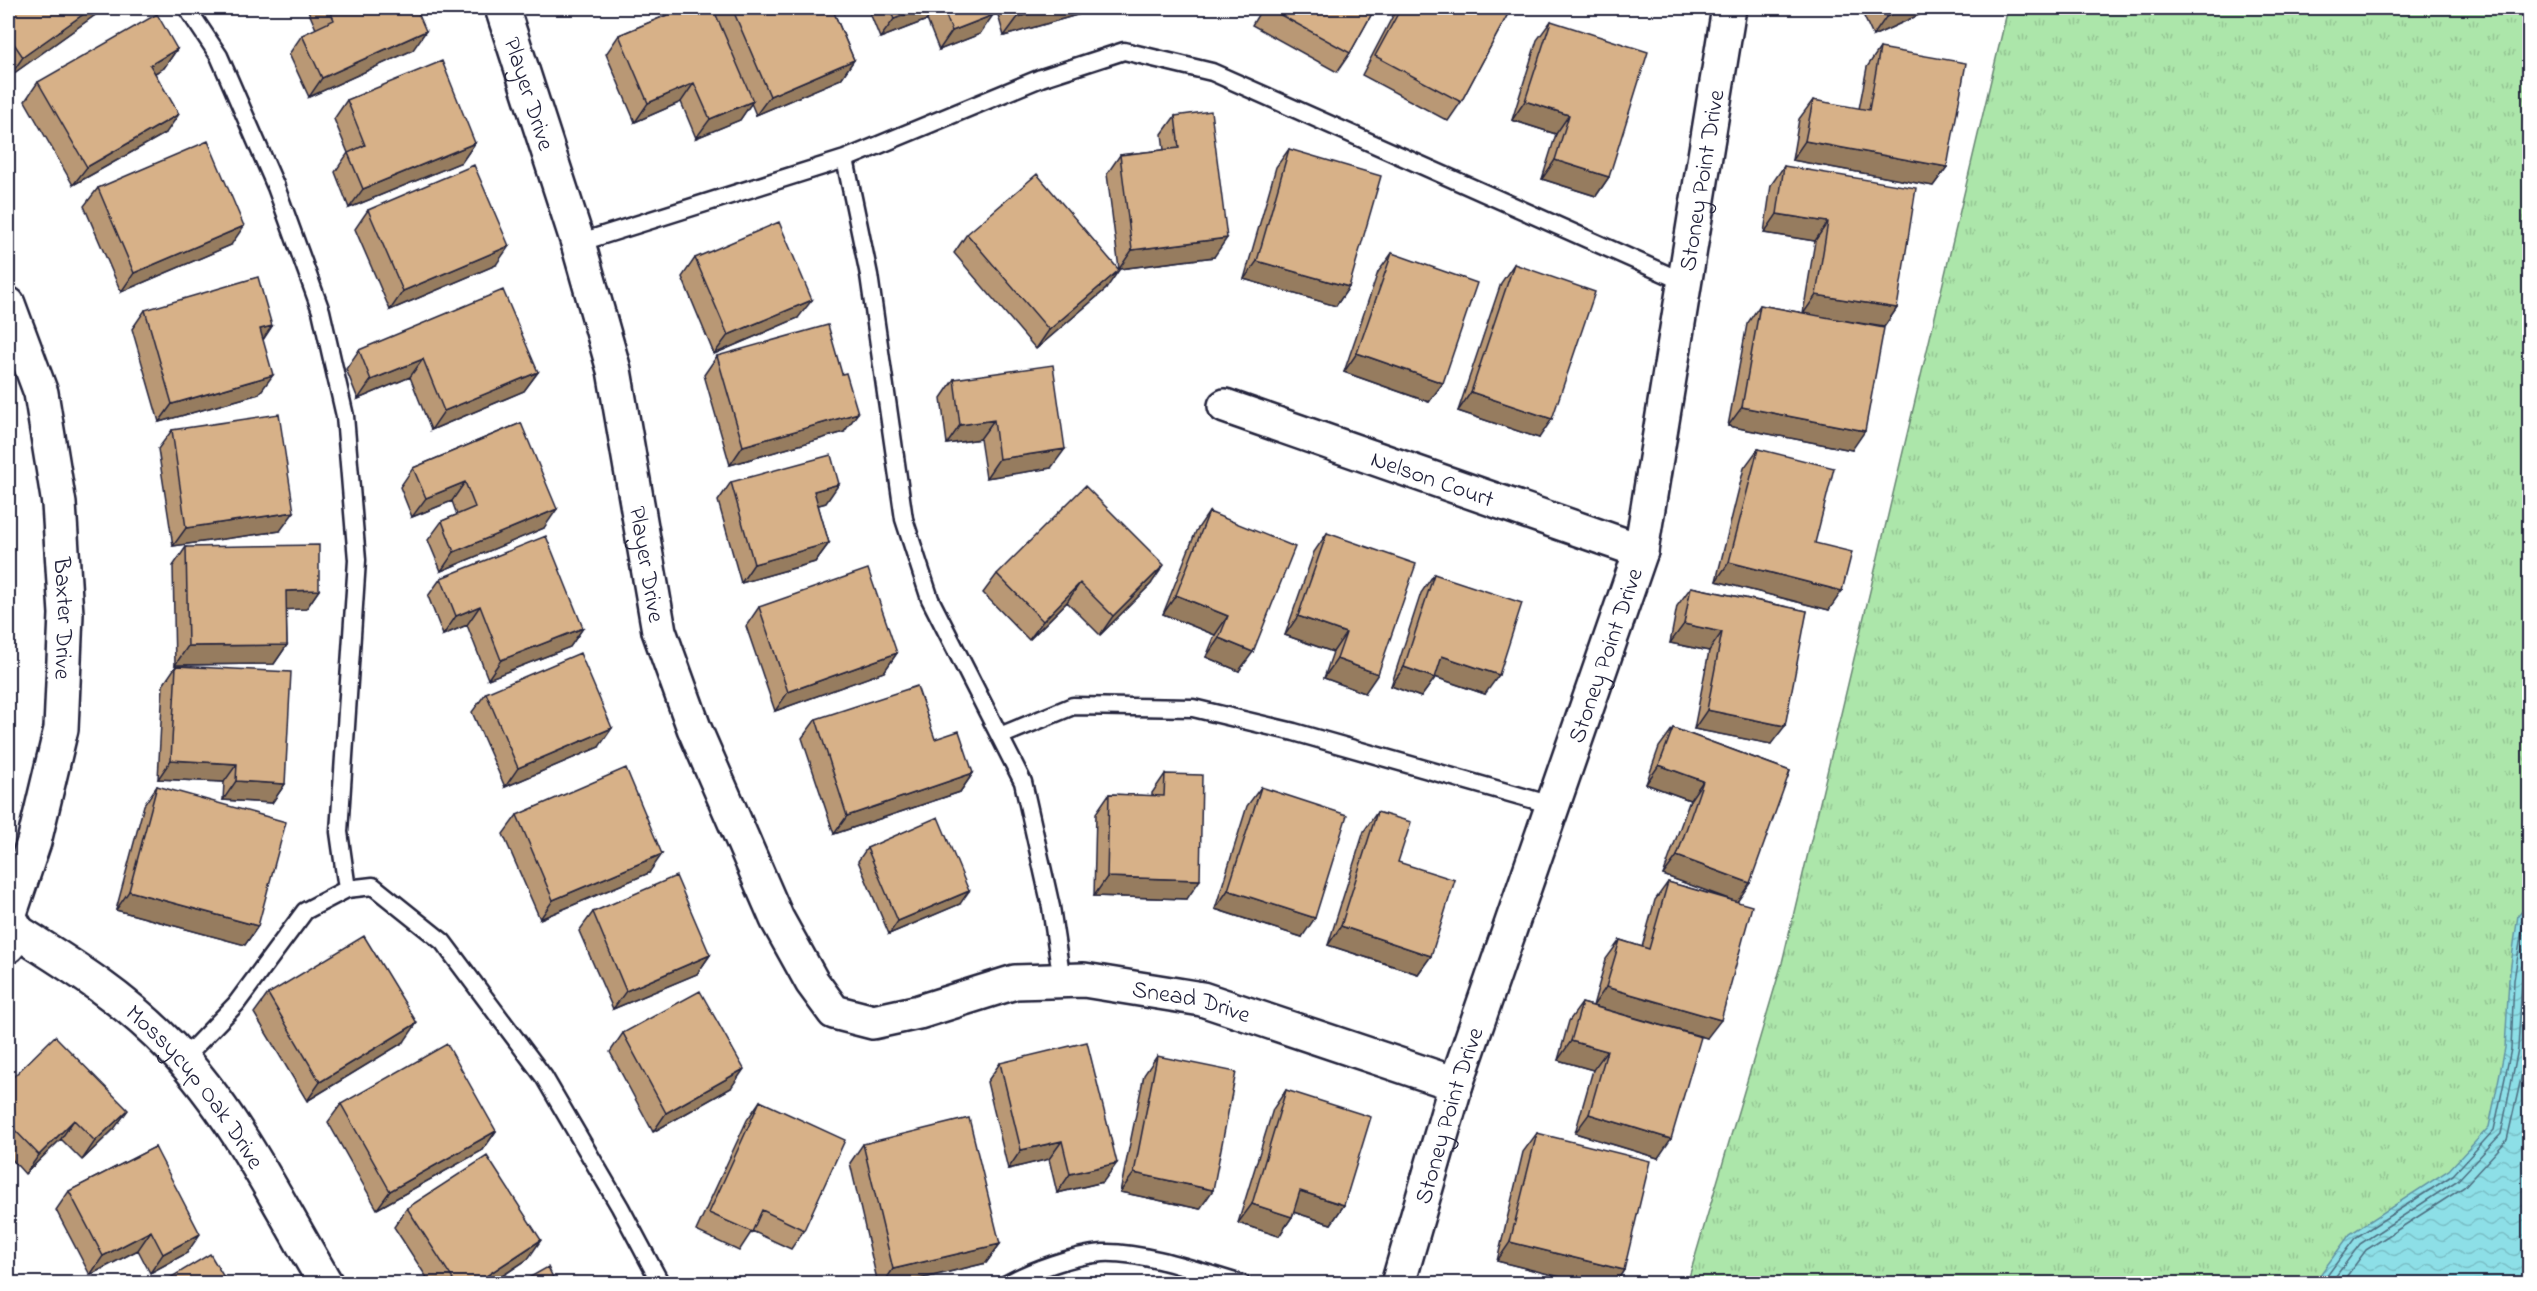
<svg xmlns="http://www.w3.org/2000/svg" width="2537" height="1291" viewBox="0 0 2537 1291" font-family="'Indie Flower',sans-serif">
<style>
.grass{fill:url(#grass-tufts);stroke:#678472;stroke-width:1.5}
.water{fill:url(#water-waves);stroke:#6293a2;stroke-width:1.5}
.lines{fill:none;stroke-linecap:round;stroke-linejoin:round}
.shore{stroke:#4d6e80;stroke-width:1.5}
.service-casing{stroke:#22223b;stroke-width:21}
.minor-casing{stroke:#22223b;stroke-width:38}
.tertiary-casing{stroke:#22223b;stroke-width:38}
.service{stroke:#fff;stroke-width:16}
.minor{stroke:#fff;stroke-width:33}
.tertiary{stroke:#fff;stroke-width:33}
.wall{fill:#b99875;stroke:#22223b;stroke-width:1.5}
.shaded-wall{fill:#967c5f;stroke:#22223b;stroke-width:1.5}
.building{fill:#d7b188;stroke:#22223b;stroke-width:1.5}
.labels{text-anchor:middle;stroke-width:4.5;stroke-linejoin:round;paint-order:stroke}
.street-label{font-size:24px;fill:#22223b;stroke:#fff}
</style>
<defs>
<pattern id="grass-tufts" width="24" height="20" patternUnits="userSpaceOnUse" patternTransform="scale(1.5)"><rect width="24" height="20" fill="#ace6aa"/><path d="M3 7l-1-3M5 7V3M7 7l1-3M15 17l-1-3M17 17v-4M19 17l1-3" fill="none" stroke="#94c593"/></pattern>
<pattern id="water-waves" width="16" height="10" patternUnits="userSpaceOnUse" patternTransform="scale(1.5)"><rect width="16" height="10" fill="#8ddfe7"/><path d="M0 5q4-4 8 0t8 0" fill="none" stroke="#79bfc7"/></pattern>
</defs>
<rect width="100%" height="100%" fill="#fff"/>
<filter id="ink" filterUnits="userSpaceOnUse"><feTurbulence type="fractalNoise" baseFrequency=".0167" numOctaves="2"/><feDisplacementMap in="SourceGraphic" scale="12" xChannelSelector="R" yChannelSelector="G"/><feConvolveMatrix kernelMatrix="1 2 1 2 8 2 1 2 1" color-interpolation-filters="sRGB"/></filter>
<g filter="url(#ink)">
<path class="grass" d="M 2008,8 L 2529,8 L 2529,1283 L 1687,1284 L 1782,963 Z"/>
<path class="water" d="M 2529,902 L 2529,1283 L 2314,1283 L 2350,1234 L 2449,1170 L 2489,1127 L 2505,1048 L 2509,979 L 2518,915 Z"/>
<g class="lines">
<path class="shore" d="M 2321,1284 L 2355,1238 L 2453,1175 L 2494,1130 L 2511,1049 L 2514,980 L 2524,918 L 2530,911
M 2330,1284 L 2360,1244 L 2458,1180 L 2501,1134 L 2518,1049 L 2522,981 L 2530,932
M 2341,1284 L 2366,1250 L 2464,1187 L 2507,1140 L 2527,1052 L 2530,1009"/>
<g class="service-casing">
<path id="service" d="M 187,8 L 219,56 L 276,187 L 321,311 L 345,416 L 357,560 L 339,832 L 347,889
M 845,159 L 869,275 L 904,519 L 930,599 L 1023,782 L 1051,907 L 1062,981
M 578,243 L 845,159 L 1041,78 L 1124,51 L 1212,72 L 1684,282
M 1000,736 L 1073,706 L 1193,708 L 1294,732 L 1552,805
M 182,1060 L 236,1004 L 305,911 L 347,889 L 373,886 L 443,942 L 544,1077 L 620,1207 L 661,1284
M 1007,1284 C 1032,1270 1074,1255 1103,1253 C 1142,1251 1204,1273 1242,1284"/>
</g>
<g class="minor-casing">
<g id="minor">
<path id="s1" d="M 502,8 L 578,243 L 614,370 L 659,631 L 694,728 L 777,919 L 812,982 L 834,1012 L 873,1022 L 919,1012 L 1015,982 L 1084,980 L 1202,999 L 1456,1084"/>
<path id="s2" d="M 1225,406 L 1641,551"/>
<path id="s3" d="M 18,932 C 74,967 125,999 171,1047 C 236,1115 278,1203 326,1284"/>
<path id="s4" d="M 1398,1284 L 1456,1084 L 1641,551 L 1729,8"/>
</g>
</g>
<g class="tertiary-casing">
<g id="tertiary">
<path id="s5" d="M 8,304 L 41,393 L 59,504 L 66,614 L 61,729 L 34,842 L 9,916 L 18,932 L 8,946"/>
</g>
</g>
<use href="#service" class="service"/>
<use href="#minor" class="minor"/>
<use href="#tertiary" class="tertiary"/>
</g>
<path class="wall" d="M 8,8 L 105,8 L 10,76 L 8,73 Z
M 307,8 L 416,8 L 413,50 L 309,97 L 289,54 L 302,35 L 316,29 Z
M 684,8 L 832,8 L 854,60 L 841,79 L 756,115 L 751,103 L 740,120 L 696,138 L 681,102 L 635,122 L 606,54 L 619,35 Z
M 868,8 L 990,8 L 980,34 L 939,50 L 927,20 L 880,38 Z
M 996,8 L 1084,8 L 1080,14 L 1004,36 Z
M 1262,8 L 1375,8 L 1350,53 L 1337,72 L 1252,25 Z
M 1397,8 L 1511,8 L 1461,102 L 1448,121 L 1362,75 Z
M 1860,8 L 1934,8 L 1873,36 Z
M 1551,21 L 1609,177 L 1596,196 L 1542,179 L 1556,134 L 1512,120 L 1537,40 Z
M 1880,48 L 1947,167 L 1933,186 L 1792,160 L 1799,119 L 1813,100 L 1859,109 L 1867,67 Z
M 177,49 L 164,68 L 155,73 L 166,133 L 73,185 L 25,101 L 38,82 Z
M 347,100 L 475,143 L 462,162 L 349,208 L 335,172 L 348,153 L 334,119 Z
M 1175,116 L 1214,257 L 1119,269 L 1107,174 L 1120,155 L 1164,150 L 1162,134 Z
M 1289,149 L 1349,287 L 1336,306 L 1244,279 L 1276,167 Z
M 1784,166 L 1897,308 L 1884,327 L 1825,317 L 1852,450 L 1728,426 L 1747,324 L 1760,305 L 1803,313 L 1815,241 L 1764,233 L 1771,185 Z
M 98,188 L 231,245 L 121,292 L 84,206 Z
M 368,210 L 496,265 L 390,310 L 355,229 Z
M 967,234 L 1106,289 L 1036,349 L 954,253 Z
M 1392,253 L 1443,383 L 1429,402 L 1344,372 L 1378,272 Z
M 695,258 L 798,318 L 714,354 L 682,277 Z
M 1514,264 L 1539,438 L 1458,411 L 1501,283 Z
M 145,310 L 272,326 L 263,340 L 259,394 L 159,422 L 132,329 Z
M 359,350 L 538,372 L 524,391 L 431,430 L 410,377 L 358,399 L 346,369 Z
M 717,356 L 844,432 L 730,465 L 704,375 Z
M 954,379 L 1051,468 L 986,478 L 980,439 L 947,444 L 941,398 Z
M 521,423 L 544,528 L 441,571 L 428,540 L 442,521 L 457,515 L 452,501 L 412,517 L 400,487 L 413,468 Z
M 172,430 L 280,531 L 173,546 L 158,449 Z
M 1758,449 L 1815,543 L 1829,610 L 1716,581 L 1744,468 Z
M 731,482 L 826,503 L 818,505 L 829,543 L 815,562 L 741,583 L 718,501 Z
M 1209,512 L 1239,671 L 1206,657 L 1215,635 L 1163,614 L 1196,531 Z
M 1327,533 L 1365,693 L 1324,678 L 1333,652 L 1285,635 L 1314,552 Z
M 186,547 L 319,590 L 306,609 L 286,609 L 287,645 L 274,664 L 175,665 L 173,566 Z
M 997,574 L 1151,584 L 1100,635 L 1067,602 L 1029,640 L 983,593 Z
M 1434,574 L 1485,694 L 1435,677 L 1421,697 L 1391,686 L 1421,593 Z
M 441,578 L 583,628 L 570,647 L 488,679 L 467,625 L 443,635 L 428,596 Z
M 1691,587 L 1807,611 L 1771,744 L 1694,729 L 1709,651 L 1670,643 L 1677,606 Z
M 759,607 L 897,653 L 884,672 L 775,711 L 746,626 Z
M 176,666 L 285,784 L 272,803 L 223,800 L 224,782 L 158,779 L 163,685 Z
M 486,693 L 599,747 L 505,787 L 472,712 Z
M 816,719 L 935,739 L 973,773 L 960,792 L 834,834 L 802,738 Z
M 1673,728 L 1790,771 L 1737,902 L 1707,1038 L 1633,1017 L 1658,1158 L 1575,1133 L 1593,1070 L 1558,1060 L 1569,1021 L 1582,1003 L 1593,1006 L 1606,959 L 1620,940 L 1642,947 L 1655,900 L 1668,882 L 1732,900 L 1663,875 L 1690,800 L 1646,784 L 1659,747 Z
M 1165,774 L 1187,899 L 1094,896 L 1096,813 L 1109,794 L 1152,796 L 1152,793 Z
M 157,786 L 258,926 L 245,945 L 116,910 L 144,805 Z
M 1261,787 L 1302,937 L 1215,909 L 1247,806 Z
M 1377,812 L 1398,862 L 1431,956 L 1418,974 L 1328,945 L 1364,831 Z
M 517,815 L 649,873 L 540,919 L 503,834 Z
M 867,848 L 960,904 L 889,934 L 858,861 Z
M 593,912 L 710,955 L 697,974 L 613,1009 L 579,931 Z
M 268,994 L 404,1042 L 307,1101 L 254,1013 Z
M 623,1033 L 731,1088 L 653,1132 L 610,1052 Z
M 1157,1056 L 1200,1209 L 1120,1192 L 1144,1075 Z
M 1000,1063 L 1103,1182 L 1057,1193 L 1049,1159 L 1008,1169 L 987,1082 Z
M 8,1082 L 114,1129 L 82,1160 L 61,1139 L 25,1174 L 8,1155 Z
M 1286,1090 L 1344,1205 L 1331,1224 L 1294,1212 L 1292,1217 L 1279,1236 L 1238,1223 L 1273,1109 Z
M 760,1101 L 804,1230 L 791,1249 L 752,1231 L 739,1251 L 696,1231 L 747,1120 Z
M 341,1104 L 496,1131 L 483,1150 L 377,1209 L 328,1122 Z
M 1537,1133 L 1624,1270 L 1615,1284 L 1588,1284 L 1497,1261 L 1523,1152 Z
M 863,1144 L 1000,1244 L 986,1263 L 899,1284 L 878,1284 L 850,1163 Z
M 155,1147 L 187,1253 L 150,1273 L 138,1250 L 90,1275 L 56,1210 L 69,1191 Z
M 407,1208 L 528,1259 L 490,1284 L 431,1284 L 394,1227 Z"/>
<path class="shaded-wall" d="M 92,8 L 105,8 L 10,76 L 23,57 Z
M 923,8 L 935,8 L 927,20 L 880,38 L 894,19 Z
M 1050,8 L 1084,8 L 1080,14 L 1004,36 L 1018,17 Z
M 1906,8 L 1934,8 L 1873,36 L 1886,17 Z
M 993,15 L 980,34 L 939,50 L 952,31 Z
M 426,31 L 413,50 L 309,97 L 322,78 Z
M 177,49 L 164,68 L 137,83 L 150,65 Z
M 854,60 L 841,79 L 756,115 L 770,96 Z
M 694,83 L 681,102 L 635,122 L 648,103 Z
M 753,101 L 740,120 L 696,138 L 710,119 Z
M 1525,101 L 1569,115 L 1556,134 L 1512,120 Z
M 179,114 L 166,133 L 73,185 L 87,167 Z
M 1805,141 L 1947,167 L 1933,186 L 1792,160 Z
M 475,143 L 462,162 L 349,208 L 363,189 Z
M 1555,160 L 1609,177 L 1596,196 L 1542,179 Z
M 1777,214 L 1828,222 L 1815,241 L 1764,233 Z
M 244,226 L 231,245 L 121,292 L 134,273 Z
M 1227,238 L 1214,257 L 1119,269 L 1132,250 Z
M 509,246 L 496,265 L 390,310 L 403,291 Z
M 1257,261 L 1349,287 L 1336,306 L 1244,279 Z
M 1119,270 L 1106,289 L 1036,349 L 1049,330 Z
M 1816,295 L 1897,308 L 1884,327 L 1803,314 Z
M 812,300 L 798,318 L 714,354 L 728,335 Z
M 272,326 L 259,345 L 260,329 Z
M 1357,353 L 1443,383 L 1429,402 L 1344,372 Z
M 423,359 L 410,377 L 358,399 L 371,380 Z
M 538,372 L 524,391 L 431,430 L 444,411 Z
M 273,375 L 259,394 L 159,422 L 172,404 Z
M 1471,392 L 1552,419 L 1539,438 L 1458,411 Z
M 1742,407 L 1865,431 L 1852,450 L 1728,426 Z
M 858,413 L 844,432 L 730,465 L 743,446 Z
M 994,420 L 980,439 L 947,444 L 960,425 Z
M 1065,449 L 1051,468 L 986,478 L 999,459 Z
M 465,482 L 452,501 L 412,517 L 426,498 Z
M 839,484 L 826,503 L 801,510 L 814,491 Z
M 557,509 L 544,528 L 441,571 L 454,552 Z
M 294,512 L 280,531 L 173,546 L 186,528 Z
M 829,543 L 815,562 L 741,583 L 754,564 Z
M 1729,562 L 1842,591 L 1829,610 L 1716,581 Z
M 1164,565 L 1151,584 L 1100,635 L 1113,616 Z
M 1080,583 L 1067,602 L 1029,640 L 1043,621 Z
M 319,590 L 306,609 L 272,610 L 286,591 Z
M 1176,595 L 1228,616 L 1215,635 L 1163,614 Z
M 480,606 L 467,625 L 443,635 L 456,616 Z
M 1298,616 L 1346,633 L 1333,652 L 1285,635 Z
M 1684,624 L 1722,632 L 1709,651 L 1670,643 Z
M 583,628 L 570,647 L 488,679 L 501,660 Z
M 1219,638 L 1253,652 L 1239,671 L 1206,657 Z
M 287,645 L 274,664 L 175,665 L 188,646 Z
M 897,653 L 884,672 L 775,711 L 788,692 Z
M 1442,656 L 1499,675 L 1485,694 L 1429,675 Z
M 1337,659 L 1378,674 L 1365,693 L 1324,678 Z
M 1404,667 L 1435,678 L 1421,697 L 1391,686 Z
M 1707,710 L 1785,726 L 1771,744 L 1694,729 Z
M 612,728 L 599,747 L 505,787 L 518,768 Z
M 171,760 L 237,764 L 224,782 L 158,779 Z
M 1659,765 L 1703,781 L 1690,800 L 1646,784 Z
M 973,773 L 960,792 L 834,834 L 847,816 Z
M 236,781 L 285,784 L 272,803 L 223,800 Z
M 662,854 L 649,873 L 540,919 L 553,900 Z
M 1677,856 L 1750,883 L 1737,902 L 1663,875 Z
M 1107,877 L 1200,880 L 1187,899 L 1094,896 Z
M 1228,890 L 1315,918 L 1302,937 L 1215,909 Z
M 129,891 L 258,926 L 245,945 L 116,910 Z
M 969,891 L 960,904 L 889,934 L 898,921 Z
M 1341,926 L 1431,956 L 1418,974 L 1328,945 Z
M 710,955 L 697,974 L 613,1009 L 626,991 Z
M 1606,987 L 1721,1020 L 1707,1038 L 1593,1006 Z
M 417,1023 L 404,1042 L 307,1101 L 320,1082 Z
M 1571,1041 L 1607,1051 L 1593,1070 L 1558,1060 Z
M 744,1069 L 731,1088 L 653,1132 L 666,1113 Z
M 128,1110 L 114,1129 L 82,1160 L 95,1141 Z
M 1589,1114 L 1671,1139 L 1658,1158 L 1575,1133 Z
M 74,1120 L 61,1139 L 25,1174 L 39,1155 Z
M 496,1131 L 483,1150 L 377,1209 L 390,1191 Z
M 1062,1141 L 1049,1159 L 1008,1169 L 1021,1150 Z
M 1117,1163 L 1103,1182 L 1057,1193 L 1070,1174 Z
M 1134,1173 L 1213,1190 L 1200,1209 L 1120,1192 Z
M 1300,1191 L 1344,1205 L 1331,1224 L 1287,1210 Z
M 1252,1204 L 1292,1217 L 1279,1236 L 1238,1223 Z
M 151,1231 L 138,1250 L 90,1275 L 103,1256 Z
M 200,1234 L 187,1253 L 150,1273 L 163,1254 Z
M 541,1240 L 528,1259 L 490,1284 L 474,1284 Z
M 1510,1242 L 1624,1270 L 1615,1284 L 1588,1284 L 1497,1261 Z
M 1000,1244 L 986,1263 L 899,1284 L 883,1284 L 893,1269 Z"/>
<path class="building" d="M 8,8 L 92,8 L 23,57 L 8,35 Z
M 329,8 L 416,8 L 426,31 L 322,78 L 302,35 L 334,20 Z
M 684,8 L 713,8 L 753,101 L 710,119 L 694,83 L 648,103 L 619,35 Z
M 732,8 L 832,8 L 854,60 L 770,96 Z
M 889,8 L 923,8 L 894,19 Z
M 943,8 L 990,8 L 993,15 L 952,31 Z
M 1015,8 L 1050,8 L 1018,17 Z
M 1268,8 L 1375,8 L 1350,53 Z
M 1401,8 L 1511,8 L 1461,102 L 1375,56 Z
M 1882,8 L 1906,8 L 1886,17 Z
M 157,14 L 177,49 L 150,65 L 179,114 L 87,167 L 38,82 Z
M 1551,21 L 1648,52 L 1609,177 L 1555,160 L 1569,115 L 1525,101 Z
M 1880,48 L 1966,63 L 1947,167 L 1805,141 L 1813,100 L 1869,110 Z
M 442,61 L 475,143 L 363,189 L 348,153 L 365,145 L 347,100 Z
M 1211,111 L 1227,238 L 1132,250 L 1120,155 L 1179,148 L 1175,116 Z
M 208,141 L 244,226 L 134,273 L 98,188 Z
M 1289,149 L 1381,176 L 1349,287 L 1257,261 Z
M 474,165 L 509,246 L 403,291 L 368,210 Z
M 1784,166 L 1916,188 L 1897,308 L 1816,295 L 1828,222 L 1777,214 Z
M 1037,174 L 1119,270 L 1049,330 L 967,234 Z
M 779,222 L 812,300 L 728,335 L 695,258 Z
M 1392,253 L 1477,283 L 1443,383 L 1357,353 Z
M 1514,264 L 1595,292 L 1552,419 L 1471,392 Z
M 258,277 L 272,326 L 260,329 L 273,375 L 172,404 L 145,310 Z
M 503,290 L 538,372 L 444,411 L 423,359 L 371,380 L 359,350 Z
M 1760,305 L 1884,328 L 1865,431 L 1742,407 Z
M 828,325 L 842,374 L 846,373 L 858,413 L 743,446 L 717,356 Z
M 1053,365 L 1065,449 L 999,459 L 994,420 L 960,425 L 954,379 Z
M 279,414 L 294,512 L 186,528 L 172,430 Z
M 521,423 L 557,509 L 454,552 L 442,521 L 475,507 L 465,482 L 426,498 L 413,468 Z
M 1758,449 L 1834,468 L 1815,543 L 1852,552 L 1842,591 L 1729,562 Z
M 831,455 L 839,484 L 814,491 L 829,543 L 754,564 L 731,482 Z
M 1085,486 L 1164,565 L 1113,616 L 1080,583 L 1043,621 L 997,574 Z
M 1209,512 L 1295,547 L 1253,652 L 1219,638 L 1228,616 L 1176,595 Z
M 1327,533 L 1416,564 L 1378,674 L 1337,659 L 1346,633 L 1298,616 Z
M 546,536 L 583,628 L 501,660 L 480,606 L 456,616 L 441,578 Z
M 319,545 L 319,590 L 286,591 L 287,645 L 188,646 L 186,547 Z
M 868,569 L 897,653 L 788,692 L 759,607 Z
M 1434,574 L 1522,603 L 1499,675 L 1442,656 L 1435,678 L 1404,667 Z
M 1691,587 L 1807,611 L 1785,726 L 1707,710 L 1722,632 L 1684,624 Z
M 580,653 L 612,728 L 518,768 L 486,693 Z
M 176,666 L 291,672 L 285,784 L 236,781 L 237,764 L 171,760 Z
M 917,686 L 935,739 L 959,731 L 973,773 L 847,816 L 816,719 Z
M 1673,728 L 1790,771 L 1750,883 L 1677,856 L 1703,781 L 1659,765 Z
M 626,768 L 662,854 L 553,900 L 517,815 Z
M 1165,774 L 1202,775 L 1200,880 L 1107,877 L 1109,794 L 1164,796 Z
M 157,786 L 286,822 L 258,926 L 129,891 Z
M 1261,787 L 1347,815 L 1315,918 L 1228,890 Z
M 1377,812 L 1411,822 L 1398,862 L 1455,880 L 1431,956 L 1341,926 Z
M 938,817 L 969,891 L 898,921 L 867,848 Z
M 676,876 L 710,955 L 626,991 L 593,912 Z
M 1668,882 L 1752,906 L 1721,1020 L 1606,987 L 1620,940 L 1649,949 Z
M 364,936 L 417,1023 L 320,1082 L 268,994 Z
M 700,991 L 744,1069 L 666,1113 L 623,1033 Z
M 1582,1003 L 1701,1037 L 1671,1139 L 1589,1114 L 1607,1051 L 1571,1041 Z
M 55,1036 L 128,1110 L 95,1141 L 74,1120 L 39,1155 L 8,1123 L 8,1082 Z
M 1087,1042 L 1117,1163 L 1070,1174 L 1062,1141 L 1021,1150 L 1000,1063 Z
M 447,1044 L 496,1131 L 390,1191 L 341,1104 Z
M 1157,1056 L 1236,1072 L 1213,1190 L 1134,1173 Z
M 1286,1090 L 1371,1117 L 1344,1205 L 1300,1191 L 1292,1217 L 1252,1204 Z
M 760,1101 L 845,1140 L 804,1230 L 762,1210 L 752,1232 L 709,1213 Z
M 969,1118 L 1000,1244 L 893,1269 L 863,1144 Z
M 1537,1133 L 1650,1161 L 1624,1270 L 1510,1242 Z
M 155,1147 L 200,1234 L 163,1254 L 151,1231 L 103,1256 L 69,1191 Z
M 487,1156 L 541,1240 L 474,1284 L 456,1284 L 407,1208 Z
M 210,1254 L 228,1284 L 160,1284 Z
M 548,1267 L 556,1284 L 518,1284 Z"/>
</g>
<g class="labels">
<g class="street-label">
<text dy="8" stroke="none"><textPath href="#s1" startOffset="90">Player Drive</textPath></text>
<text dy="8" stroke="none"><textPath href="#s4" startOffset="1148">Stoney Point Drive</textPath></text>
<text dy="8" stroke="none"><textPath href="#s2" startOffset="220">Nelson Court</textPath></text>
<text dy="8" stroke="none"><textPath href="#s1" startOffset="576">Player Drive</textPath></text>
<text dy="8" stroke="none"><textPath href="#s5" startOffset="322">Baxter Drive</textPath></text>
<text dy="8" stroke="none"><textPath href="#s4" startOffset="662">Stoney Point Drive</textPath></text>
<text dy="8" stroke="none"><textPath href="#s1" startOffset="1431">Snead Drive</textPath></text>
<text dy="8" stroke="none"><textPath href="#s3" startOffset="238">Mossycup Oak Drive</textPath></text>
<text dy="8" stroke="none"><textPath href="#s4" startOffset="176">Stoney Point Drive</textPath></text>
</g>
</g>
<rect width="2537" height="1291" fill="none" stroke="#fff" stroke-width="30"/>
<rect x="15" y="15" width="2507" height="1261" fill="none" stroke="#22223b" stroke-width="2" filter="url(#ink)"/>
</svg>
